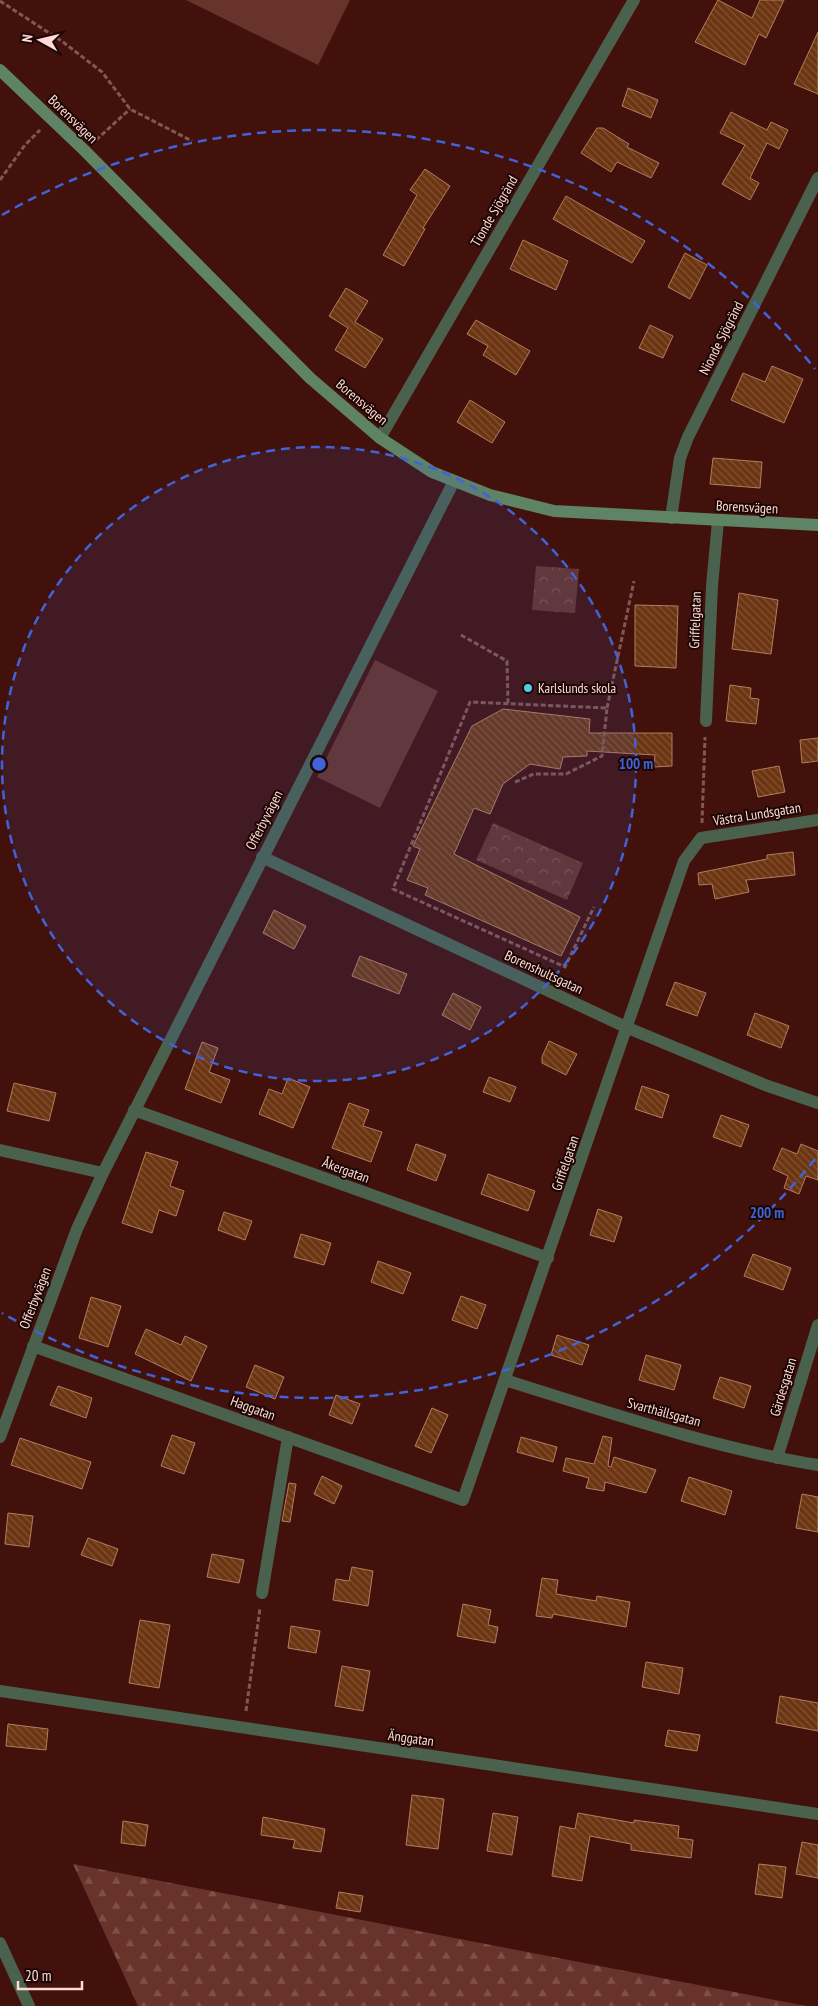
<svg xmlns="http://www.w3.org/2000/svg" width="818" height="2006" viewBox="0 0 818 2006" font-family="'PT Sans Narrow',sans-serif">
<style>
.forest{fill:url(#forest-firs)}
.park{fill:url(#park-crowns)}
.pitch{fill:#67332b}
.building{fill:url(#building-back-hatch);stroke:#b27d5f}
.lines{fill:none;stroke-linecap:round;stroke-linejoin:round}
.path{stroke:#835751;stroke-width:3;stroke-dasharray:5 2.5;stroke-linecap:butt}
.lane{stroke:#4a614e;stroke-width:12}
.street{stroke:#4a614e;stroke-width:12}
.secondary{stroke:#5e8365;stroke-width:12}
.ring{fill:none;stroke:#3f63d8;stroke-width:2.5;stroke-dasharray:9 6}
.poi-dot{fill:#54cadd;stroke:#1c0604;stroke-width:2}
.labels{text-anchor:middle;stroke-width:4;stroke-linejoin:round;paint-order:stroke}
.street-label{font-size:14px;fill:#fedbd5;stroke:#1c0604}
.poi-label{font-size:14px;fill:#fedbd5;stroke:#1c0604;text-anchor:start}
.centre{fill:#3f63d8;stroke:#1c0604;stroke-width:2.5}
.ring-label{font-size:15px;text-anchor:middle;font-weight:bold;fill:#3f63d8;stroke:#1c0604;stroke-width:4;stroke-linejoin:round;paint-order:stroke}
</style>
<defs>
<pattern id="forest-firs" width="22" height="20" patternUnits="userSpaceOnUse" patternTransform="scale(1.25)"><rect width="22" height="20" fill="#67332b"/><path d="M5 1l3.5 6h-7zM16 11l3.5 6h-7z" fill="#7e5049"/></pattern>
<pattern id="park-crowns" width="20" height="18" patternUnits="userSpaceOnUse" patternTransform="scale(1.25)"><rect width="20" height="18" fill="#67332b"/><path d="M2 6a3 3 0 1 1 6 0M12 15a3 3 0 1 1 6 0" fill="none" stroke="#7e5049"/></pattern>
<pattern id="building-back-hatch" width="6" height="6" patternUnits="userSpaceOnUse" patternTransform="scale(1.25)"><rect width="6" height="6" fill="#6c3512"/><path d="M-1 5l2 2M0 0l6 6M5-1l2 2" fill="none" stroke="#825234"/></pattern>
</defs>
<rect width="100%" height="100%" fill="#43110b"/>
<path class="forest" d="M 73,1864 L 806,2006 L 138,2006 Z"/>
<path class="park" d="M 536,566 L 579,569 L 575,613 L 532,610 Z
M 493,823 L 583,863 L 567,900 L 476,860 Z"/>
<path class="pitch" d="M 186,0 L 350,0 L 318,65 Z
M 375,660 L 438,691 L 380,808 L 317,777 Z"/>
<path class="building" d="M 718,0 L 752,18 L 760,0 L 784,0 L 766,38 L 759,34 L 745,65 L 695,42 Z
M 818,32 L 818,94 L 794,84 Z
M 628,88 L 658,100 L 651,118 L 622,106 Z
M 731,112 L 767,130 L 771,122 L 788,130 L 779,149 L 767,143 L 750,178 L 759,183 L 750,200 L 722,184 L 745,145 L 720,133 Z
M 597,128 L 603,128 L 629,144 L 627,147 L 659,163 L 651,178 L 617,162 L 611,172 L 581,153 Z
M 425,169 L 450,186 L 423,228 L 425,229 L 404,266 L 383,255 L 417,195 L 410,190 Z
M 566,196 L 645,241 L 632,263 L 553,219 Z
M 523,240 L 568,261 L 556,290 L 510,269 Z
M 685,253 L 707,265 L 690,299 L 668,287 Z
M 346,288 L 368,301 L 355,322 L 383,339 L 365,368 L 335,350 L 348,328 L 329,316 Z
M 476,320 L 530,351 L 516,375 L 483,355 L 488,346 L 467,334 Z
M 650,325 L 673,336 L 663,358 L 639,348 Z
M 772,366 L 803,379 L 784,423 L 731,400 L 743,373 L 765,382 Z
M 470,400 L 505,422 L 492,443 L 457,422 Z
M 713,458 L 762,462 L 760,488 L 710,484 Z
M 739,593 L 778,600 L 771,654 L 732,649 Z
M 635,605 L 678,606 L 676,668 L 635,666 Z
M 730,685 L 751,688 L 750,698 L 759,699 L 756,724 L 726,721 Z
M 503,709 L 590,719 L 589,733 L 672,733 L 672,766 L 654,767 L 655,755 L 587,751 L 587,756 L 563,757 L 560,769 L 530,764 L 503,784 L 490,814 L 474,808 L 454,854 L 580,917 L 561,956 L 425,895 L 428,888 L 407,880 L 420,849 L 413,846 L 472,726 Z
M 818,738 L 818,761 L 802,763 L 800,740 Z
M 779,766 L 785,792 L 758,797 L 752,771 Z
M 793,852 L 795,875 L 746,880 L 749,892 L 715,899 L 712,884 L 699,885 L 698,873 L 767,859 L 767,855 Z
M 274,910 L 306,926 L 294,949 L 263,933 Z
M 360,956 L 407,974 L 399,994 L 352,976 Z
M 675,982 L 706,993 L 697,1016 L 666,1005 Z
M 453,993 L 481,1007 L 470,1030 L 442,1015 Z
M 755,1013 L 789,1026 L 781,1048 L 747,1035 Z
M 549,1041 L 577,1054 L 566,1075 L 542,1063 L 542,1057 Z
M 202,1042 L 218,1048 L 209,1072 L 230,1080 L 221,1103 L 185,1089 Z
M 489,1077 L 516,1087 L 510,1102 L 483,1092 Z
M 288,1078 L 310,1087 L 293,1128 L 259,1114 L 269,1089 L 282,1094 Z
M 14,1083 L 56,1093 L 49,1121 L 7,1111 Z
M 642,1086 L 669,1095 L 662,1118 L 635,1109 Z
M 349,1103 L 369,1110 L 363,1126 L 382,1132 L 371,1162 L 332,1148 Z
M 721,1115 L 749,1125 L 741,1147 L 713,1137 Z
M 416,1144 L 446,1155 L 436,1181 L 407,1170 Z
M 801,1144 L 818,1151 L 818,1180 L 806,1176 L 799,1194 L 784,1188 L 788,1176 L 773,1169 L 782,1148 L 797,1154 Z
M 146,1152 L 178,1162 L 170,1186 L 184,1191 L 176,1216 L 159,1210 L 152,1233 L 122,1223 Z
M 488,1174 L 535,1191 L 528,1211 L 481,1194 Z
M 598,1209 L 622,1217 L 614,1242 L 590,1235 Z
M 224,1212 L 252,1221 L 245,1240 L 218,1230 Z
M 301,1234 L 331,1243 L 324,1265 L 294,1257 Z
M 753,1254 L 791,1268 L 783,1290 L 744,1276 Z
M 378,1261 L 411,1273 L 403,1294 L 371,1282 Z
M 461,1296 L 486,1305 L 477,1329 L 452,1320 Z
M 91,1297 L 121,1306 L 108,1347 L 79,1338 Z
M 146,1329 L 181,1345 L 185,1336 L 207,1346 L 191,1381 L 135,1354 Z
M 557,1335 L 589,1345 L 582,1365 L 551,1355 Z
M 646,1355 L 681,1365 L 674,1390 L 639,1380 Z
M 255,1365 L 284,1377 L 275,1399 L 246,1387 Z
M 720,1377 L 751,1386 L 744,1408 L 713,1398 Z
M 58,1386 L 92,1398 L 86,1418 L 50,1405 Z
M 336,1395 L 360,1404 L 352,1424 L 329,1415 Z
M 432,1408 L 448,1415 L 431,1453 L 415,1446 Z
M 172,1435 L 195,1443 L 184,1474 L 161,1466 Z
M 603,1436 L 612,1438 L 608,1466 L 611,1467 L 614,1457 L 656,1470 L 646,1493 L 605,1482 L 604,1491 L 586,1488 L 589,1478 L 563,1471 L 566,1458 L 594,1464 Z
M 521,1437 L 557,1447 L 553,1462 L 517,1452 Z
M 20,1438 L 91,1462 L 82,1489 L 11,1465 Z
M 322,1476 L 342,1486 L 334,1504 L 314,1494 Z
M 689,1477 L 732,1491 L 725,1515 L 681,1501 Z
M 289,1483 L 296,1484 L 290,1522 L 282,1521 Z
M 802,1494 L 818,1497 L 818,1532 L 796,1528 Z
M 8,1513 L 33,1516 L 29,1547 L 5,1544 Z
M 88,1538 L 118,1549 L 112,1566 L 81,1555 Z
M 212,1554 L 244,1560 L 239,1583 L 207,1577 Z
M 352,1567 L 373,1571 L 368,1606 L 333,1600 L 336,1579 L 349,1581 Z
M 542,1578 L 558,1580 L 556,1594 L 596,1601 L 597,1596 L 630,1602 L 626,1627 L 553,1614 L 552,1618 L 536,1616 Z
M 463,1604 L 491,1610 L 488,1625 L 498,1627 L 495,1643 L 457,1636 Z
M 140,1620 L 170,1625 L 159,1688 L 129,1683 Z
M 291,1626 L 320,1631 L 316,1653 L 288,1648 Z
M 646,1662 L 683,1668 L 679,1694 L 642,1687 Z
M 342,1666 L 370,1671 L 363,1711 L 335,1706 Z
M 780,1696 L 818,1703 L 818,1731 L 776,1723 Z
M 8,1724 L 48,1729 L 46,1750 L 6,1746 Z
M 668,1730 L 700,1735 L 697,1751 L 665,1746 Z
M 412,1795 L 444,1799 L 438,1849 L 406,1845 Z
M 493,1813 L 518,1817 L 512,1855 L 487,1851 Z
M 578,1813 L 634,1823 L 634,1820 L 679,1826 L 678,1838 L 693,1840 L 691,1858 L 631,1850 L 631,1844 L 590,1836 L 582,1881 L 552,1876 L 560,1826 L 575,1829 Z
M 263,1817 L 325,1829 L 321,1852 L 293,1848 L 295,1840 L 261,1835 Z
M 123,1821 L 148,1825 L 145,1846 L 121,1843 Z
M 802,1842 L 818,1845 L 818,1878 L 796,1874 Z
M 759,1864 L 786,1867 L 782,1898 L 755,1894 Z
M 339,1892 L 363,1896 L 360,1912 L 336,1908 Z"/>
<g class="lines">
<path class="path" d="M 0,1 L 63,42 L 102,72 L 130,109 L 192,141
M 96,140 L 130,109
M 0,180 L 25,145 L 40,130
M 461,635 L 507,661 L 508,704
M 607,708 L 634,581
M 515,782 L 534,774 L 566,774 L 602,756 L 607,708 L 470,702 L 393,889 L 565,967 L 594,907
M 702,823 L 705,737
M 246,1711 L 260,1608"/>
<path class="lane" d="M 262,1593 L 288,1437"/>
<path class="street" d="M 380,438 L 634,0
M 671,518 L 680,458 L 688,437 L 818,178
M 706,721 L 712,586 L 718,521
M 262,857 L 628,1028 L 765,1085 L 818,1103
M 134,1110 L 548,1258
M 0,1150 L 103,1173
M 33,1346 L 463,1500 L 684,861 L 701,838 L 818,820
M 505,1380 C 608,1412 712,1448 818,1465
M 0,1437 L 77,1229 L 103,1173 L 454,481
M 777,1458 L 818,1325
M 0,1691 L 818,1814
M 0,1943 L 29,2006"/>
<path class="secondary" d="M 0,70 L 84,150 L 310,378 L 380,438 L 432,472 L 490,495 L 554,511 L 818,525"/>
</g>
<circle cx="319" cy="764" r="317" fill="#3f63d8" fill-opacity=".12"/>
<g class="ring">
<circle cx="319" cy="764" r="317"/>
<path d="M815 1159A634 634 0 0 1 2 1313M2 215A634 634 0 0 1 815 369"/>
</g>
<circle class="poi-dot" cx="528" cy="688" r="5"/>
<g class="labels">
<g class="street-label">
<text transform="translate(73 119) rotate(44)" y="5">Borensvägen</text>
<text transform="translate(494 211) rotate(-60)" y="5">Tionde Sjögränd</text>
<text transform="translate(721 338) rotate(-63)" y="5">Nionde Sjögränd</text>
<text transform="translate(362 402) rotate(40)" y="5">Borensvägen</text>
<text transform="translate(747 507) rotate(3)" y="5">Borensvägen</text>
<text transform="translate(695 620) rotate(-88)" y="5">Griffelgatan</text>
<text transform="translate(757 814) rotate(-9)" y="5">Västra Lundsgatan</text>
<text transform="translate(264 820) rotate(-63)" y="5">Offerbyvägen</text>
<text transform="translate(544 972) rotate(25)" y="5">Borenshultsgatan</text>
<text transform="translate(565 1163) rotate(-71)" y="5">Griffelgatan</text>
<text transform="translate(346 1170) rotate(20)" y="5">Åkergatan</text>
<text transform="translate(35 1298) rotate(-69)" y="5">Offerbyvägen</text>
<text transform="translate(783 1387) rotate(-73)" y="5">Gärdesgatan</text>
<text transform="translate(253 1408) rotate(20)" y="5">Haggatan</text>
<text transform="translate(664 1412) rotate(15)" y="5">Svarthällsgatan</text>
<text transform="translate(411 1738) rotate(8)" y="5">Änggatan</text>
</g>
<g class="poi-label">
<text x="538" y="693">Karlslunds skola</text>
</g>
</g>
<circle cx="319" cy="764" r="8" class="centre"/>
<g class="ring-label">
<text x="636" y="769">100 m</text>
<text x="767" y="1218">200 m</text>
</g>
<g transform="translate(40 40) rotate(278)" stroke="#1c0604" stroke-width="4" paint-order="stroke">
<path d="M0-4L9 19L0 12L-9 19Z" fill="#fedbd5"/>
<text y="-8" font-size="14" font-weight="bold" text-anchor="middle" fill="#fedbd5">N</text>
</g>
<path d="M18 1981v8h64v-8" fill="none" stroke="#fedbd5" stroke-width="2.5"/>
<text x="25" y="1981" font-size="15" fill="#fedbd5" stroke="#1c0604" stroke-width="4" paint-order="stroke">20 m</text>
</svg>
